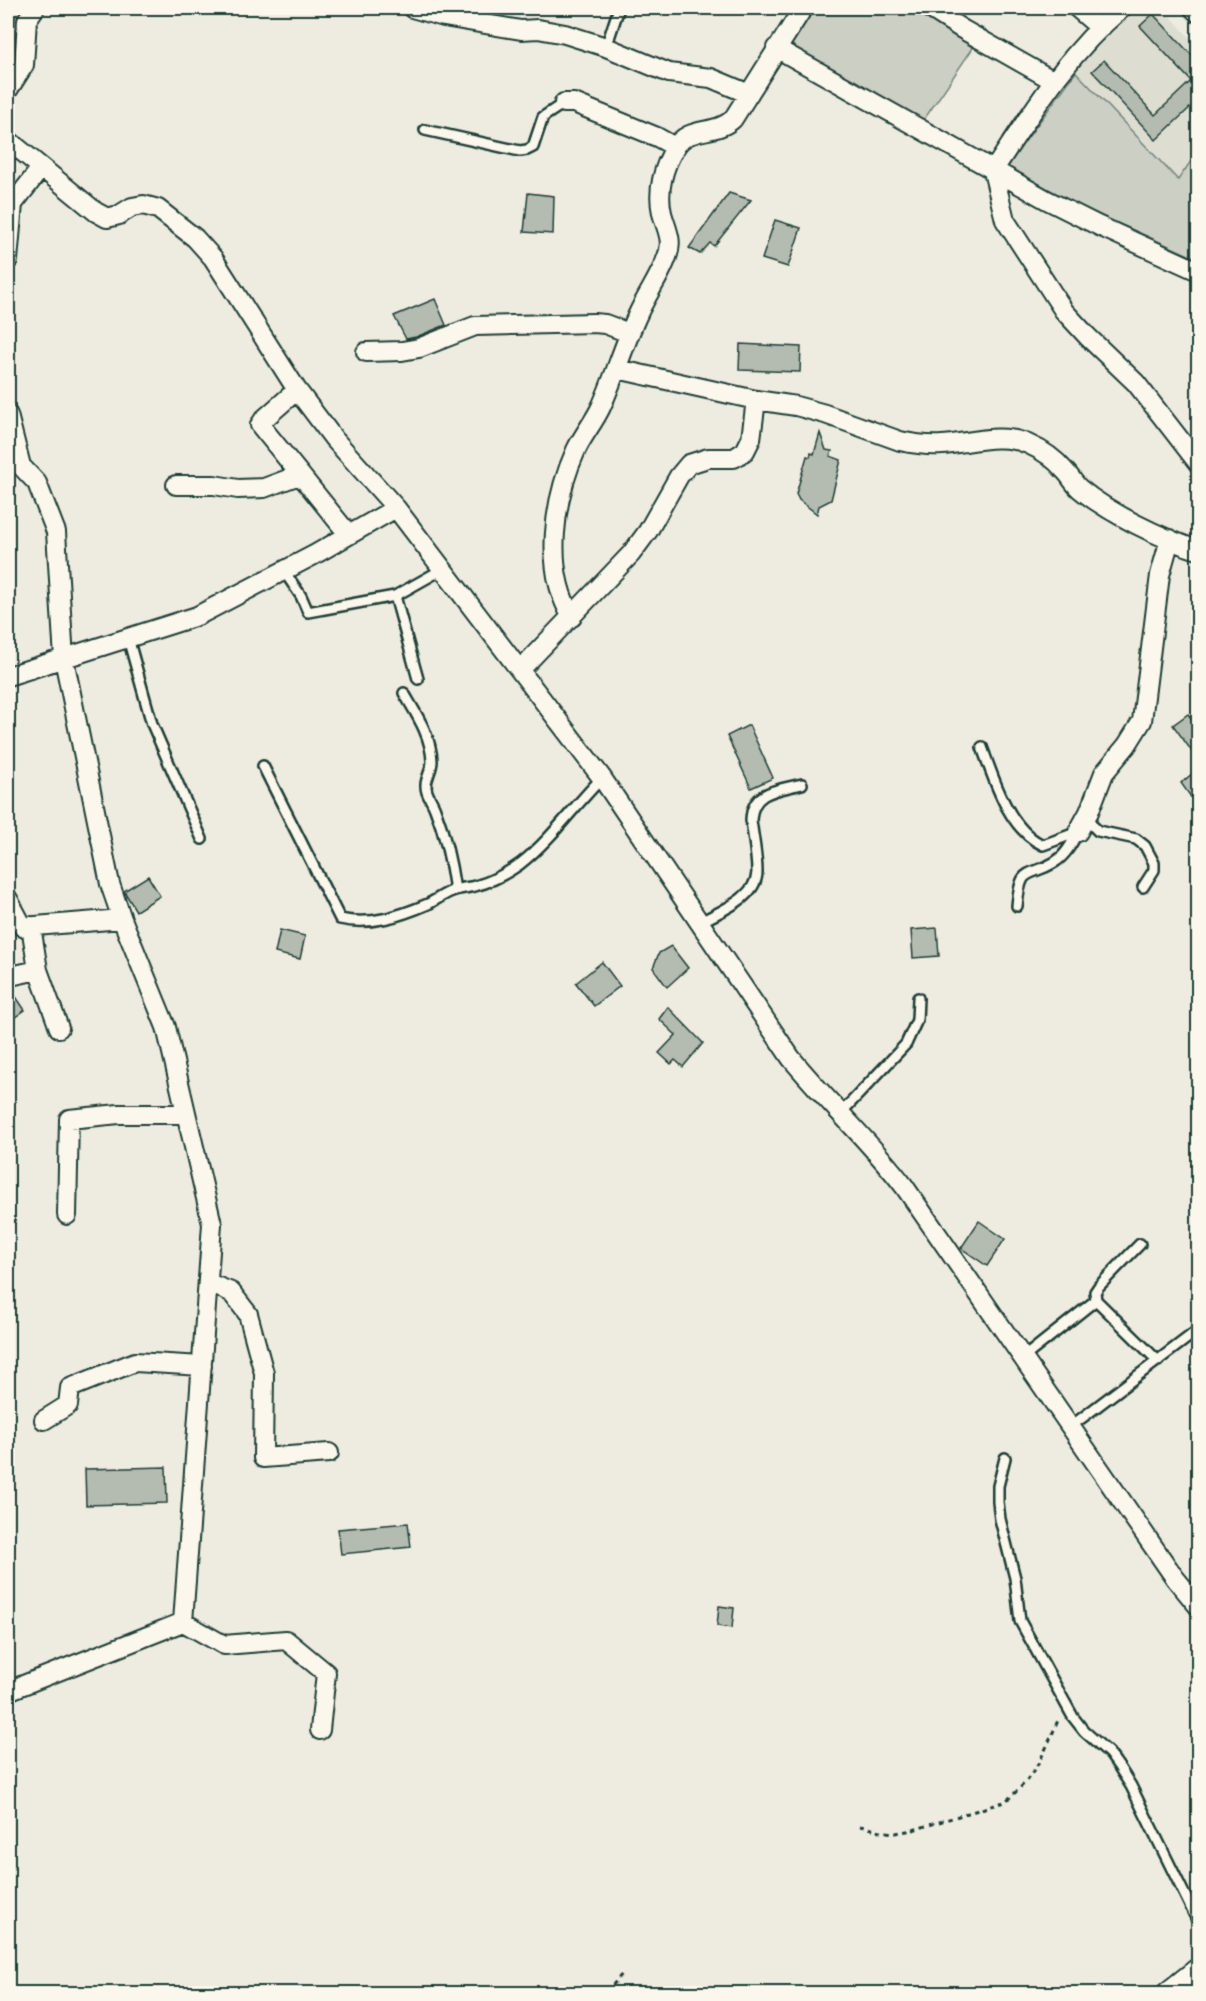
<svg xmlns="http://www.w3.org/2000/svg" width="1206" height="2001" viewBox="0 0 1206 2001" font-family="'Architects Daughter',sans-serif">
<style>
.built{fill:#ddddd2}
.green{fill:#cbcfc4;stroke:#75867c;stroke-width:1.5}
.building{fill:#b4bbb0;stroke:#1f3d34;stroke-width:1.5}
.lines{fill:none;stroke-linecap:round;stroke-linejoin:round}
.lane-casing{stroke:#1f3d34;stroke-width:14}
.street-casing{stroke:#1f3d34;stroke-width:22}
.secondary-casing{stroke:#1f3d34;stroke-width:28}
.path{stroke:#1f3d34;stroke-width:3;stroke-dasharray:4.5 4.5;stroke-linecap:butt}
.lane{stroke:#fbf7ec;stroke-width:9}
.street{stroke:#fbf7ec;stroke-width:18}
.secondary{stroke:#fbf7ec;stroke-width:24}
</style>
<rect width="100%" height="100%" fill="#eeece1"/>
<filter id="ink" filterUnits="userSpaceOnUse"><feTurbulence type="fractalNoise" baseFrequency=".0167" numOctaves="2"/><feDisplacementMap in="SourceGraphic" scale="12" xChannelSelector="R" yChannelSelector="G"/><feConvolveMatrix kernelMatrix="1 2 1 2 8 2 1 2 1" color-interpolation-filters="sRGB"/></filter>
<g filter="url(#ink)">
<path class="built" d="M 1139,8 L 1163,8 L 1198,47 L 1198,151 L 1178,180 L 1073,69 Z"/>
<path class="green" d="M 815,8 L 917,8 L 973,48 L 923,121 L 789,49 Z
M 1076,72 L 1178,180 L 1198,151 L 1198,259 L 1077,205 L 1007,166 Z"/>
<path class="building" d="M 1153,14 L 1198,62 L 1198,100 L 1156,140 L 1092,71 L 1104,60 L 1155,115 L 1191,81 L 1140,26 Z
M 528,193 L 554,196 L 553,234 L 524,232 Z
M 729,193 L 751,200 L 714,246 L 710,243 L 700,254 L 689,248 Z
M 775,220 L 801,228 L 788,267 L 762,259 Z
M 435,299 L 446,325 L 416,337 L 406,339 L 394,316 Z
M 740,344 L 801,347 L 800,372 L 739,370 Z
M 820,433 L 826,450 L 832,451 L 830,456 L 841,460 L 831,500 L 819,506 L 817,514 L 799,500 L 796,494 L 807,456 L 810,457 L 811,453 L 814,454 Z
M 1188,714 L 1198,727 L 1198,760 L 1173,725 Z
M 749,725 L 773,778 L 751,788 L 727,736 Z
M 1198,769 L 1198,807 L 1181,783 Z
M 148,876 L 160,896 L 136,911 L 124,891 Z
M 937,928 L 939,956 L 913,958 L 911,930 Z
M 280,930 L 305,936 L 300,959 L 275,953 Z
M 671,946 L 688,968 L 667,987 L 653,968 L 659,953 Z
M 602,962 L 620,986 L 594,1006 L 576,983 Z
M 8,985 L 25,1010 L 8,1022 Z
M 668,1007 L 703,1043 L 683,1067 L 675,1060 L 671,1064 L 659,1053 L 676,1035 L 659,1019 Z
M 979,1221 L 1005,1239 L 987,1266 L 961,1248 Z
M 166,1467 L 167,1503 L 86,1505 L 85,1469 Z
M 408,1523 L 411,1547 L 341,1554 L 338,1529 Z
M 719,1606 L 734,1608 L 732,1628 L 717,1626 Z"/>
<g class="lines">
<g class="lane-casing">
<path id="lane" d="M 606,47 L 619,8
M 425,130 L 520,151 L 527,150 L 533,147 L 543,117 L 564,103
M 284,571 L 301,596 L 308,612 L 395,596 L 443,569
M 395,596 L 418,679
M 128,638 L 152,724 L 202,839
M 404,693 C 416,714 431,735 432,761 C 432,772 423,780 427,792 C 429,798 433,803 435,809 C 445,835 451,862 455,890
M 982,747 C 994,780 1009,830 1043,845 L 1078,832
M 263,766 L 340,919 C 370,926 400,916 428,904 C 436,900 444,894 452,891 C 459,888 467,888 475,886 C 491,882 506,874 520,864 C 551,840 574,806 602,778
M 1087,816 L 1093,826 L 1098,831 L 1136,839 L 1145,846 L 1154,863 L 1154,870 L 1143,887
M 1017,906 C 1021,864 1027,879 1055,862 C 1066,855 1072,843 1078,832
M 699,923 C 718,912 757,898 757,872 C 757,855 753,837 751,820 C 752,790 779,790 802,784
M 840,1114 L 906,1044 L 917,1020 L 918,998
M 1140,1244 L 1099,1286 L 1095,1292 L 1096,1300 L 1158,1361
M 1023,1358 L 1096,1300
M 1070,1427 L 1198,1330
M 1005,1458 L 998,1486 L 998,1502 L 1000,1519 L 1015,1578 L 1020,1621 L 1073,1717 L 1084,1731 L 1109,1753 L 1119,1767 L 1131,1786 L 1198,1922"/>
</g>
<g class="street-casing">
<path id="street" d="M 412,8 L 444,17 L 521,30 L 538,29 L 565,34 L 606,47 L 669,73 L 711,78 L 749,94
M 929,8 L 962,29 L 1054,81
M 1077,8 L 1099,27
M 1122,8 C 1068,53 1032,112 993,171 L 1005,220 L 1064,311 L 1088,337 L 1136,383 L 1198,463
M 1193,8 L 1198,13
M 776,48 L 1047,200 L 1099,226 L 1198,271
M 8,90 L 24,65 L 27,20 L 35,8
M 564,103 L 574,103 L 657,137 L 675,147
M 8,140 L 96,212 L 107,218 L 119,215 L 132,207 L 143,205 L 158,209 L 195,238 L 213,258 L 297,390 L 334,439 L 396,508 L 602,778 L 791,1058 C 827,1102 869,1140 904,1186 L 1175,1578 L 1198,1606
M 8,260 L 13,204 L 41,168
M 366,352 L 402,351 L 419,348 L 475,326 L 594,323 L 605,324 L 629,333
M 617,369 L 756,400 L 796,406 L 825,414 L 900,441 C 914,444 928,446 942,445 C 969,443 1002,432 1028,444 C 1042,450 1056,460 1065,471 C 1071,477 1074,484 1080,489 C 1109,513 1162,539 1198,550
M 297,390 L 264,419 L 260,425 L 349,535
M 8,415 L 21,466 L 37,483 L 56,532 L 64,659 L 110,884 L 122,919 L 166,1027 L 212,1224 L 183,1622
M 176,485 L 214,485 L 238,489 L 264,488 L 299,475
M 572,617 C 543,569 554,499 576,450 C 583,435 594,422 601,407 C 615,376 624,344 638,314 C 647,294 660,277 667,257 C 674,240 666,229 662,213 C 657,191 663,167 675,148 C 688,125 715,136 733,119 L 803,8
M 521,669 L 631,554 L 648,531 L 679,476 L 689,464 L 708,458 L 734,458 L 745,451 L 751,439 L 756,400
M 8,676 L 197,616 L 314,555 L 396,508
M 1078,832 L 1089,812 L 1104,773 L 1127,745 L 1142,721 L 1160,575 L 1170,539
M 8,899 L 23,927 L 122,919
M 38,970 L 59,1028
M 8,973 L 15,975 L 38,970 L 31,926
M 67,1215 L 69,1119 L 119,1114 L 186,1114
M 208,1283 L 231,1292 L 248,1314 L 264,1373 L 263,1458 L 329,1453
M 44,1420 L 68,1405 L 70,1388 L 135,1362 L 202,1366
M 8,1691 L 183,1622 L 224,1645 L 286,1640 L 326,1673 L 320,1730"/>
</g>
<g class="secondary-casing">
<path id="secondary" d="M 1169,1994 L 1198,1971"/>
</g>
<path class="path" d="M 860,1826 L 885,1832 L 896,1833 L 913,1830 L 1004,1802 C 1035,1779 1045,1751 1059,1718
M 597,1994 L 612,1986 L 622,1974"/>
<use href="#lane" class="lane"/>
<use href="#street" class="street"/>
<use href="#secondary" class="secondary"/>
</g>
</g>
<rect width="1206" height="2001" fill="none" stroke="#fbf7ec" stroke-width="30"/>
<rect x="15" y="15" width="1176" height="1971" fill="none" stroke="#1f3d34" stroke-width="2" filter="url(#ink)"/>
</svg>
